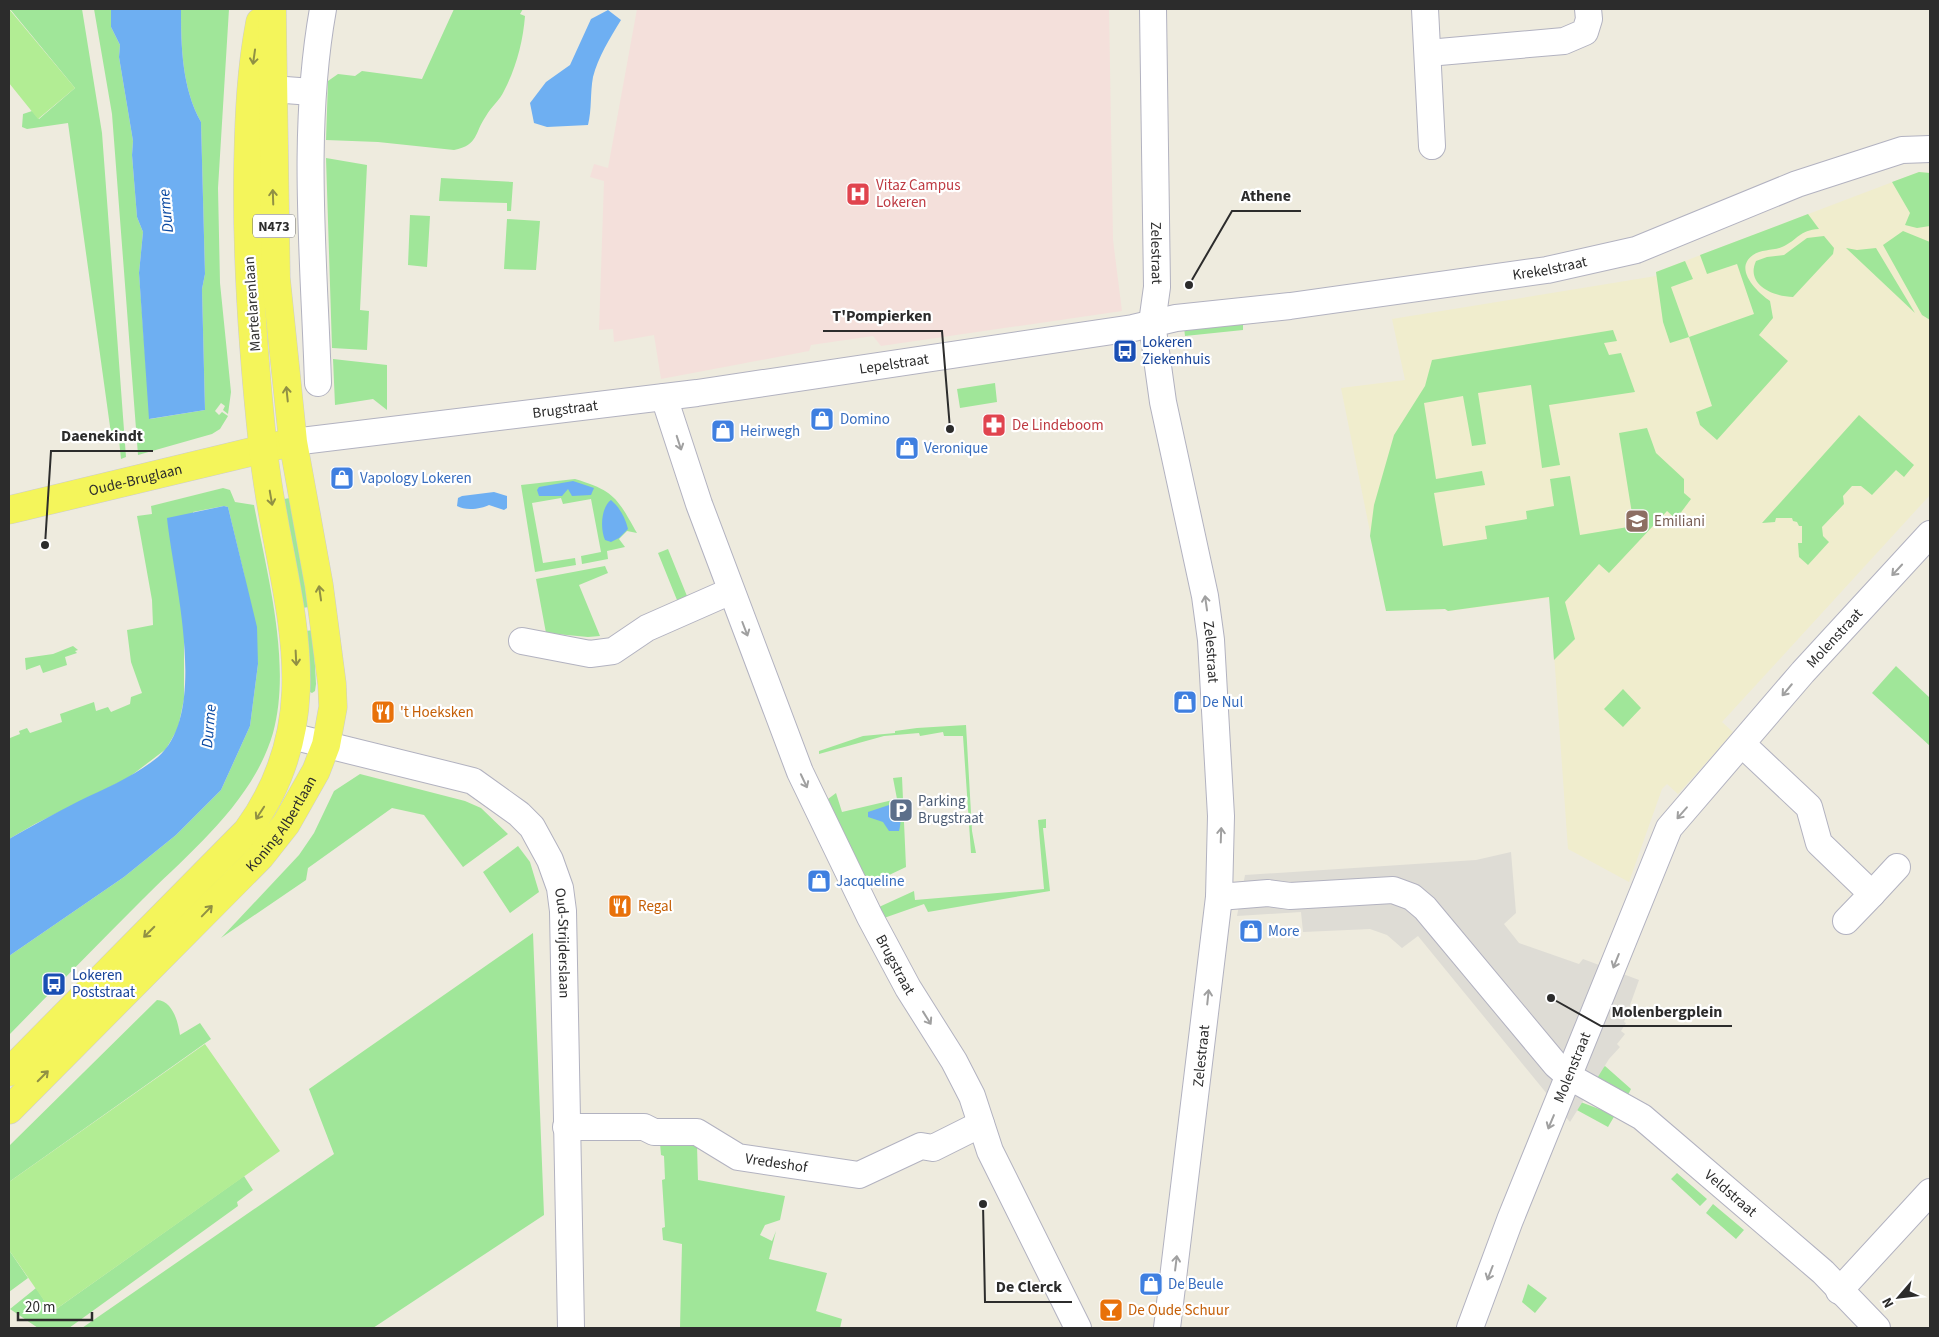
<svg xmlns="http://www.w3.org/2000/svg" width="1939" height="1337" viewBox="0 0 1939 1337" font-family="'Source Sans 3',sans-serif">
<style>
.education{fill:#f0edcd}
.medical{fill:#f4e0db}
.green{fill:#a0e699}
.pitch{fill:#b2ed94}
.plaza{fill:#dedcd5}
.water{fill:#6eaff2}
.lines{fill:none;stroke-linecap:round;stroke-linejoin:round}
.minor-casing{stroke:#b2b2c0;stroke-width:28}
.major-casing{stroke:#ccc;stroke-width:29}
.minor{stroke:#fff;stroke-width:26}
.major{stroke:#f4f55b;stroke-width:28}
.oneway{stroke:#909044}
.oneway2{stroke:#a0a0a0}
.labels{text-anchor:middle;stroke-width:4.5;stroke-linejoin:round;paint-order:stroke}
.shield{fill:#fff;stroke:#6b6b6b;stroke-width:1}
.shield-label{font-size:14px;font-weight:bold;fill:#2c2c2c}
.health-label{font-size:15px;fill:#be3a42;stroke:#fff;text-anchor:start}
.street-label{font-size:15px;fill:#2c2c2c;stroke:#fff}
.transit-label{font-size:15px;fill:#164399;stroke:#fff;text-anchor:start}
.shop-label{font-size:15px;fill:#366cbe;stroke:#fff;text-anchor:start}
.education-label{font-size:15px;fill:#785e54;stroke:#fff;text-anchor:start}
.food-label{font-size:15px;fill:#c56008;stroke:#fff;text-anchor:start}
.service-label{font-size:15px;fill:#4e5e75;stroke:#fff;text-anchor:start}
.water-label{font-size:16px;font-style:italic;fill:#0a49a2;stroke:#fff}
.leader{fill:none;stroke:#2c2c2c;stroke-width:2}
.callout-dot{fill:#2c2c2c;stroke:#fff;stroke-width:2}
.callout-label{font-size:16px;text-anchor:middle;font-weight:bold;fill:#2c2c2c;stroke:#fff;stroke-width:4.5;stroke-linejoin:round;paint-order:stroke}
</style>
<rect width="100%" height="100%" fill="#eeebde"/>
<path class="education" d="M 1919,172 L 1930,173 L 1930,495 L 1722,722 L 1733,732 L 1713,755 L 1678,794 L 1667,784 L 1662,789 L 1629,882 L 1568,849 L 1550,598 L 1448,611 L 1445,609 L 1386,611 L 1341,388 L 1405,380 L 1392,319 L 1656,276 L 1656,272 Z"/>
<path class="medical" d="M 637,9 L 1109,9 L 1113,240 L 1122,311 L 881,346 L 873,336 L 811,345 L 809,351 L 661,379 L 654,335 L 614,342 L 613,329 L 599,330 L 604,181 L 590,177 L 594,164 L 608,168 Z"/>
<path class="green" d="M 10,9 L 82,9 L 102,133 L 126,457 L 121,459 L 119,440 L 112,441 L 68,123 L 27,129 L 22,127 L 23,114 L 32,111 L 39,119 L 75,88 Z
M 94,9 L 111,9 L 111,27 L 120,45 L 119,57 L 133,141 L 132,155 L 137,217 L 143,232 L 139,273 L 150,419 L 205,410 L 202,289 L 205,274 L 201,122 C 182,88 181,47 181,9 L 229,9 L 218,188 L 220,283 L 231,392 L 228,414 L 223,410 L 225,406 L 221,403 L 215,411 L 219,415 L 222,412 L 228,416 L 220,429 L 212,434 L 138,455 L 112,114 Z
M 454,9 L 523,9 L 520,14 L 525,16 C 523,42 516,68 504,91 C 500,100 491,107 486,116 C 474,133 479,145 454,150 L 378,142 L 326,140 L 328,81 L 338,74 L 355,76 L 362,71 L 422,79 Z
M 326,158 L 367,165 L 360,310 L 369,311 L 367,350 L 332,348 Z
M 1919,172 L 1930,173 L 1930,226 L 1917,228 L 1905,225 L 1910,213 L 1892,182 Z
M 441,178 L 513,182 L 511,211 L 507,211 L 507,203 L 439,201 Z
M 1808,214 L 1819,229 C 1799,230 1798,240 1782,247 C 1773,251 1761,249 1753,255 C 1733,269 1757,292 1770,301 L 1773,318 L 1759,335 L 1788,361 L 1717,440 L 1700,425 L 1696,412 L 1712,406 L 1689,337 L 1670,343 L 1663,322 L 1656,272 L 1685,261 L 1693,279 L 1671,287 L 1689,337 L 1754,314 L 1737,264 L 1707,274 L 1700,255 Z
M 410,215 L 430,216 L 427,267 L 408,265 Z
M 507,219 L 540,221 L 536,270 L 504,269 Z
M 1903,231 L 1930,242 L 1930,320 L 1922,315 L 1883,245 Z
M 1824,236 L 1834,248 L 1833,254 L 1793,297 C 1774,297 1745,285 1756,261 L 1767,257 L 1784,255 L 1807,238 Z
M 1846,248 L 1857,250 L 1876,248 L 1915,313 Z
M 1243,322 L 1243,330 L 1185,336 L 1184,327 Z
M 1613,330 L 1617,341 L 1604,343 L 1609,355 L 1621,353 L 1635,392 L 1549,405 L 1560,465 L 1542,468 L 1531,385 L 1478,393 L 1486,444 L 1472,446 L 1463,396 L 1424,403 L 1436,479 L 1482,471 L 1485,485 L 1434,493 L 1443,546 L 1487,539 L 1485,526 L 1527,519 L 1526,511 L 1554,506 L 1550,479 L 1570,476 L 1580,535 L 1634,526 L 1619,433 L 1647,428 L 1656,453 L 1684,479 L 1684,493 L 1691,499 L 1676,519 L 1667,511 L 1609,573 L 1599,564 L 1565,602 L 1575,639 L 1554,660 L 1549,597 L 1448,611 L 1445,609 L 1386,611 L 1370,536 L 1374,505 L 1394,435 L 1425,386 L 1432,360 Z
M 333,359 L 387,365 L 387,410 L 373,399 L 335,405 Z
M 995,383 L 997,402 L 960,408 L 957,389 Z
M 1859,415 L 1914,465 L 1904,477 L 1896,470 L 1872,495 L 1861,486 L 1852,486 L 1843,496 L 1844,504 L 1822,527 L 1823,536 L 1829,542 L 1808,565 L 1799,557 L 1798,543 L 1802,543 L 1802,526 L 1799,526 L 1797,522 L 1793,521 L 1792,518 L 1776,518 L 1775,522 L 1762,523 Z
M 575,479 C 615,491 617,498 637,533 L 627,531 L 619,539 L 625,547 L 607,551 L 608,559 L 582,564 L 581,556 L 601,552 L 591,499 L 563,504 L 561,498 L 532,503 L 543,563 L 575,558 L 576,565 L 535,572 L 521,485 Z
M 223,488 L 230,490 L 235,502 L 254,505 C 267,574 292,664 273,733 C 253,802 190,852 141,901 C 97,945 53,990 9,1035 L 9,956 L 124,877 L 176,835 L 221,790 L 250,726 L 258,664 L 244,574 L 228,507 L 224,506 L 193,512 L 184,632 L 184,699 L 178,728 L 166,749 L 128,778 L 35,824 L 9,839 L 10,738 L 20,734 L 19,731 L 27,728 L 30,733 L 62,722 L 60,714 L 94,702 L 96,711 L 108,707 L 111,712 L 130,704 L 131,697 L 142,693 L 131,662 L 127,630 L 153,625 L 152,600 L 137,516 L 152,514 L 151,506 Z
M 290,498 L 309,607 L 302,608 L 284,499 Z
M 668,549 L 689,601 L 679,605 L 658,553 Z
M 605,566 L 608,573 L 579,585 L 600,636 L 588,637 L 546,633 L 536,579 Z
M 313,630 L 316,684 L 315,691 L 312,693 L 310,692 L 306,631 Z
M 73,646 L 78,650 L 75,651 L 77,653 L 65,657 L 67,665 L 43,673 L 40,665 L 26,670 L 25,658 L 53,654 Z
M 1896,666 L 1930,698 L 1930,746 L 1872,693 Z
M 1623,689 L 1641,708 L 1623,727 L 1604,709 Z
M 966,725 L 972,831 L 976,853 L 971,853 L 963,736 L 944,736 L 943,732 L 920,736 L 919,733 L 884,736 L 819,754 L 819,751 L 863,736 L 895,733 L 895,731 L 917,728 Z
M 360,774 L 465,801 L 481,808 L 508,834 L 463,867 L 424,815 L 392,808 L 308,868 L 306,880 L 221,938 L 299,855 L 314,833 L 334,791 Z
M 902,777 L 906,867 L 868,885 L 828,799 L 836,793 L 842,812 L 897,799 L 893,778 Z
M 1046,819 L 1046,828 L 1043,828 L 1050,891 L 928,912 L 924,904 L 884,918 L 879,907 L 914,891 L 915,900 L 1044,889 L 1038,820 Z
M 518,846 L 530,862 L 539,892 L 510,913 L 483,872 Z
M 533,933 L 544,1215 L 373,1328 L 82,1328 L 334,1154 L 309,1089 Z
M 157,1000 C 173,1001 178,1022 180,1035 L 200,1023 L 211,1039 L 9,1182 L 9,1146 Z
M 1605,1066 L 1631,1089 L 1628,1095 L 1601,1081 L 1594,1073 Z
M 1578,1101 L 1615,1115 L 1608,1127 L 1575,1109 Z
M 660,1143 L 697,1145 L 698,1180 L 785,1196 L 780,1220 L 765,1225 L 760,1235 L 772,1241 L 776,1231 L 769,1259 L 827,1273 L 816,1311 L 842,1319 L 840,1328 L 680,1328 L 682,1244 L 663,1240 L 662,1228 L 665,1227 L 662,1180 L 665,1179 L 664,1156 L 661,1155 Z
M 1677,1173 L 1707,1199 L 1700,1206 L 1671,1179 Z
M 244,1176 L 253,1190 L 237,1202 L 238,1206 L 69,1328 L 38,1328 L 10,1309 L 36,1288 L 52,1312 Z
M 1713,1204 L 1744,1230 L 1736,1239 L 1706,1213 Z
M 9,1250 L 28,1278 L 9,1292 Z
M 1528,1284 L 1547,1298 L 1535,1313 L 1522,1302 Z"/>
<path class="pitch" d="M 9,9 L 75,88 L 38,119 L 9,83 Z
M 205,1044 L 280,1151 L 52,1312 L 9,1250 L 9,1182 Z"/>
<path class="plaza" d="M 1511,852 L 1516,913 L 1504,924 L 1519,943 L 1579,964 L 1583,959 L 1639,980 L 1624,1022 L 1626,1023 L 1621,1031 L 1625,1034 L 1617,1044 L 1620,1047 L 1609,1059 L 1570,1122 L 1418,936 L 1402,948 L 1387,935 L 1370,929 L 1303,932 L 1301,912 L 1237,916 L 1245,875 L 1476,860 Z"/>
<path class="water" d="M 111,9 L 181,9 C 181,47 182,88 201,122 L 205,274 L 202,289 L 205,410 L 149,419 L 139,273 L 143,232 L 137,217 L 132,155 L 133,141 L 119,57 L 120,45 L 111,27 Z
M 608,10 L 621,20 C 610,38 598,57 593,77 C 590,93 592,109 588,125 L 547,127 L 534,123 L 530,103 L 546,82 L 570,65 L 591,19 Z
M 573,481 L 594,488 L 591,495 L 572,496 L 568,489 L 562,496 L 539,496 L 537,490 L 539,487 Z
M 494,492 L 507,496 L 507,508 L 504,510 L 489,505 C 482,509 465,511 457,506 L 458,498 L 462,496 Z
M 611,500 C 620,508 625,517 628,529 L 619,538 L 611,542 L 605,540 C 600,529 601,507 611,500 Z
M 224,506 L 228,507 L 257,627 L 258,664 L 250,726 L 221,790 L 176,835 L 124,877 L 9,956 L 9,839 C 32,826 55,813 79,801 C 106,788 135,776 158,757 C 210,712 173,579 167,518 Z
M 889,805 C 901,810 902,820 899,831 L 889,831 L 883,822 L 868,817 L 868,812 Z"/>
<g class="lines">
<g class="minor-casing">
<g id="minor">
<path id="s1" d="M 1153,9 L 1157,287 L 1152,323 L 1163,402 L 1205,596 L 1211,640 L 1221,816 L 1219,897 L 1167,1328"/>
<path d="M 1425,9 L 1432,146"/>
<path d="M 1428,53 L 1564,41 L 1585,32 L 1589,19 L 1588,9"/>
<path d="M 272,89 L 312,92"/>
<path d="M 318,383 C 314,259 301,132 323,9"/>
<path id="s2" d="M 664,397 L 699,504 L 800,772 L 870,917 L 908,988 L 954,1061 L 972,1096 L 990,1151 L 1078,1328"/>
<path id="s3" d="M 293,442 L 697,393 L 1133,328 L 1176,318 L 1290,306 L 1547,270 L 1636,250 L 1797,184 L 1902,150 L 1930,149"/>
<path d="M 522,641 L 590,654 L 613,651 L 647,628 L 731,591"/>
<path id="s4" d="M 291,736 L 473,781 L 519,814 L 532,827 L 550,860 L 560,888 L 563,911 L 571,1328"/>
<path d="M 1742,744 L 1809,807 L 1819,843 L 1872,894 L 1846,921"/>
<path d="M 1872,894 L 1897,867"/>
<path id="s5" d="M 1219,897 L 1268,893 L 1290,896 L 1393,890 L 1412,897 L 1425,908 L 1556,1065 L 1570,1077 L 1642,1117 L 1823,1272 L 1877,1328"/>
<path id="s6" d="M 566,1127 L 644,1127 L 654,1132 L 697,1132 L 738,1157 L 859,1175 L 921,1146 L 933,1148 L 981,1124"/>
<path d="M 1839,1291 L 1930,1192"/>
<path id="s7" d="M 1470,1328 L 1510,1220 L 1669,828 L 1803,672 L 1930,534"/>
</g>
</g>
<g class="major-casing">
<g id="major">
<path id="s8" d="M 9,510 L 280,445"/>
<path d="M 9,1072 L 247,831 C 339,705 276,584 263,447 C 253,353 246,257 248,162 C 249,114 251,69 260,22"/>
<path id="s9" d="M 9,1110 L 260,857 L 286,824 L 316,771 L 326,745 L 333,707 L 332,684 L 319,585 L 293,442 L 276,278 L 272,9"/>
</g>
</g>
<use href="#minor" class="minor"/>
<use href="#major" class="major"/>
</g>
<defs><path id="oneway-shaft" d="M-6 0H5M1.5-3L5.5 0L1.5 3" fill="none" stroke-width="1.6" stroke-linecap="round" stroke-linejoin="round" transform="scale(1.25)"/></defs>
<g class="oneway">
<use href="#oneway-shaft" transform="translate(254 57) rotate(98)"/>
<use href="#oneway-shaft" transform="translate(273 197) rotate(-92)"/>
<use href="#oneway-shaft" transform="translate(287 394) rotate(-96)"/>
<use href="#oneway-shaft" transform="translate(271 498) rotate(80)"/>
<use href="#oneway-shaft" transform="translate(320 593) rotate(-98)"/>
<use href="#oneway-shaft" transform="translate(296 658) rotate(87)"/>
<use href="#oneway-shaft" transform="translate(260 813) rotate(123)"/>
<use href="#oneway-shaft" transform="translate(207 911) rotate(-46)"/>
<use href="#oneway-shaft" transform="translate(149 932) rotate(135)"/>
<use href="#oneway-shaft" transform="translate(43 1076) rotate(-45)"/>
</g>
<g class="oneway2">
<use href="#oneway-shaft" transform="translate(679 443) rotate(72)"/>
<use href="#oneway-shaft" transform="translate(1897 570) rotate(133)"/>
<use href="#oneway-shaft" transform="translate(1206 603) rotate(-98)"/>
<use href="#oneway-shaft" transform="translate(745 629) rotate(69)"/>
<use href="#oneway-shaft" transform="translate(1787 690) rotate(130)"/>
<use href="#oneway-shaft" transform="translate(804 781) rotate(65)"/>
<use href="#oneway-shaft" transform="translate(1682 813) rotate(131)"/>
<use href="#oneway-shaft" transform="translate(1221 835) rotate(-88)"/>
<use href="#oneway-shaft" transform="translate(1616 961) rotate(112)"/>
<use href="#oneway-shaft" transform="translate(1208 997) rotate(-84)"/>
<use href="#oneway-shaft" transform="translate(927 1018) rotate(58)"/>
<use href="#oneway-shaft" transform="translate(1551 1122) rotate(113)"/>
<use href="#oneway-shaft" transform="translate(1176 1263) rotate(-83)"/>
<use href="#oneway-shaft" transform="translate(1490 1273) rotate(111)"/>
</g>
<defs>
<g id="hospital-square" transform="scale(1.25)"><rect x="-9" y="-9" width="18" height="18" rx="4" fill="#e0444e" stroke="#fff"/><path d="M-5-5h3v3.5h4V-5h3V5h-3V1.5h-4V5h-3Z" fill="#fff"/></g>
<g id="bus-square" transform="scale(1.25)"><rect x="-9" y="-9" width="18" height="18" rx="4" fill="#1a4fb4" stroke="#fff"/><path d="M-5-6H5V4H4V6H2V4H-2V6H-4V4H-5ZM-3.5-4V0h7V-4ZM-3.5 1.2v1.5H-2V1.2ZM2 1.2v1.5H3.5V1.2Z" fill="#fff"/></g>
<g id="shop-square" transform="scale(1.25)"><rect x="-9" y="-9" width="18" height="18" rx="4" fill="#3f7fe0" stroke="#fff"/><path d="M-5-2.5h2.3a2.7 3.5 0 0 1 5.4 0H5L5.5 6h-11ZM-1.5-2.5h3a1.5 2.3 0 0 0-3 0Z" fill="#fff"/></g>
<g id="pharmacy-square" transform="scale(1.25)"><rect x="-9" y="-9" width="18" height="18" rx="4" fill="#e0444e" stroke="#fff"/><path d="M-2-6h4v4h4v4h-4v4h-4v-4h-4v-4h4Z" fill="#fff"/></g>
<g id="school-square" transform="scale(1.25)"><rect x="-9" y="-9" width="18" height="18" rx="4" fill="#8d6e63" stroke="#fff"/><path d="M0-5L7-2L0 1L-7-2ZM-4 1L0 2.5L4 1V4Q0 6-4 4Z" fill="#fff"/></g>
<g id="restaurant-square" transform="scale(1.25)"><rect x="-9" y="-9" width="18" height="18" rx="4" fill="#e8710a" stroke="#fff"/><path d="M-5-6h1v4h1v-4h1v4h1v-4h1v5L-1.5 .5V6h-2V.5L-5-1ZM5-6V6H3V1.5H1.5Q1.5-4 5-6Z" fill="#fff"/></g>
<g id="parking-square" transform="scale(1.25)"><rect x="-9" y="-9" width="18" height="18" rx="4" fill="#5c6f8a" stroke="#fff"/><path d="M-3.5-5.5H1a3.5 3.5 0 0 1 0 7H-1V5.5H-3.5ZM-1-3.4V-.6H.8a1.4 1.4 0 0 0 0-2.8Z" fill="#fff"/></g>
<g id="bar-square" transform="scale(1.25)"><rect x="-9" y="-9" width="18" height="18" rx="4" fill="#e8710a" stroke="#fff"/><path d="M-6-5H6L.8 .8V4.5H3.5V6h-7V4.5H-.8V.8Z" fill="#fff"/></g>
</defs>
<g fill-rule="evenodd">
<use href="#hospital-square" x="858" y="194"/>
<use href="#bus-square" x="1125" y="351"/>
<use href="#shop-square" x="822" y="419"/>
<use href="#pharmacy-square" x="994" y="425"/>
<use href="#shop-square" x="723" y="431"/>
<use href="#shop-square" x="907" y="448"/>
<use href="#shop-square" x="342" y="478"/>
<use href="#school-square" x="1637" y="521"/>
<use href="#shop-square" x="1185" y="702"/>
<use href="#restaurant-square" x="383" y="712"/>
<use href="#parking-square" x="901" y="810"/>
<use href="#shop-square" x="819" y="881"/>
<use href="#restaurant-square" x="620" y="906"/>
<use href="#shop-square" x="1251" y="931"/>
<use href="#bus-square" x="54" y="984"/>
<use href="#shop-square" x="1151" y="1284"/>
<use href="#bar-square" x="1111" y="1310"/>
</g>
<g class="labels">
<rect class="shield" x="253" y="214.5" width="42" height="23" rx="4"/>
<g class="shield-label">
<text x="274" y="231">N473</text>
</g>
<g class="health-label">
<text x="876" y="190">Vitaz Campus<tspan x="876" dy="17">Lokeren</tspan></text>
<text x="1012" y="430">De Lindeboom</text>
</g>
<g class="street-label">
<text dy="5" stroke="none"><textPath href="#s1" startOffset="244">Zelestraat</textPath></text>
<text dy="5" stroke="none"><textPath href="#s3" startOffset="1269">Krekelstraat</textPath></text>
<text transform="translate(252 304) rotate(-94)" y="5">Martelarenlaan</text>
<text dy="5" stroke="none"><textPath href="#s3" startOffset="606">Lepelstraat</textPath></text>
<text dy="5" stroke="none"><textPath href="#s3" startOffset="274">Brugstraat</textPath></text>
<text dy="5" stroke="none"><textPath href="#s8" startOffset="130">Oude-Bruglaan</textPath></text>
<text dy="5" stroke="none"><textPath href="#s7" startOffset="790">Molenstraat</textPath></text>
<text dy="5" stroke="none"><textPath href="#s1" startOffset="649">Zelestraat</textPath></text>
<text dy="5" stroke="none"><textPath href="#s9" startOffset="396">Koning Albertlaan</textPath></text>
<text dy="5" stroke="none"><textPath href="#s4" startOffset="385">Oud-Strijderslaan</textPath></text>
<text dy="5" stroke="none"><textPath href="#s2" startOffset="614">Brugstraat</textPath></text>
<text transform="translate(1201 1056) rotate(-84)" y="5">Zelestraat</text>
<text dy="5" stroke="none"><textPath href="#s7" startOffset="280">Molenstraat</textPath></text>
<text dy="5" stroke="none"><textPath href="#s6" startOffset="219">Vredeshof</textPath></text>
<text dy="5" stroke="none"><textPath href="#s5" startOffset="634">Veldstraat</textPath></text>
</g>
<g class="transit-label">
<text x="1142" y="347">Lokeren<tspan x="1142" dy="17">Ziekenhuis</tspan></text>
<text x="72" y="980">Lokeren<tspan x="72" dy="17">Poststraat</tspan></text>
</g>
<g class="shop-label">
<text x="840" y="424">Domino</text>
<text x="740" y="436">Heirwegh</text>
<text x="924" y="453">Veronique</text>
<text x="360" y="483">Vapology Lokeren</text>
<text x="1202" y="707">De Nul</text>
<text x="836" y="886">Jacqueline</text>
<text x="1268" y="936">More</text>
<text x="1168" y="1289">De Beule</text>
</g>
<g class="education-label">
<text x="1654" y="526">Emiliani</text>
</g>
<g class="food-label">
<text x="400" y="717">'t Hoeksken</text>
<text x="638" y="911">Regal</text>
<text x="1128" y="1315">De Oude Schuur</text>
</g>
<g class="service-label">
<text x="918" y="806">Parking<tspan x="918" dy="17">Brugstraat</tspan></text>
</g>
<g class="water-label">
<text transform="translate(165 211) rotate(-95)" y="6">Durme</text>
<text transform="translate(208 726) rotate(-85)" y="6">Durme</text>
</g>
</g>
<path class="leader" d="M1189 285L1232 211H1301M950 429L942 331H823M45 545L51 451H153M1551 998L1601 1026H1732M983 1204L985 1302H1072"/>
<g class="callout-dot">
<circle cx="1189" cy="285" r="5"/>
<circle cx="950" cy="429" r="5"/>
<circle cx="45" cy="545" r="5"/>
<circle cx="1551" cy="998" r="5"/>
<circle cx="983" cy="1204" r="5"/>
</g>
<g class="callout-label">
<text x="1266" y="201">Athene</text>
<text x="882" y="321">T'Pompierken</text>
<text x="102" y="441">Daenekindt</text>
<text x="1667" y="1017">Molenbergplein</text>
<text x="1029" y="1292">De Clerck</text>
</g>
<rect width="1939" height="1337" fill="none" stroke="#2c2c2c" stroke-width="20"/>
<g transform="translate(1899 1297) rotate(242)" stroke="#ffffff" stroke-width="4" paint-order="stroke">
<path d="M0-4L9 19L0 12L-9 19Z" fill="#2c2c2c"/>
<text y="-8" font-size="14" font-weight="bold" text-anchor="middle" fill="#2c2c2c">N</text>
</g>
<path d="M18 1312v8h74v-8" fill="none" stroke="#2c2c2c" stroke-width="2.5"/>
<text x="25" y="1312" font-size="15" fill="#2c2c2c" stroke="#ffffff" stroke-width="4" paint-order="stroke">20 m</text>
</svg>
